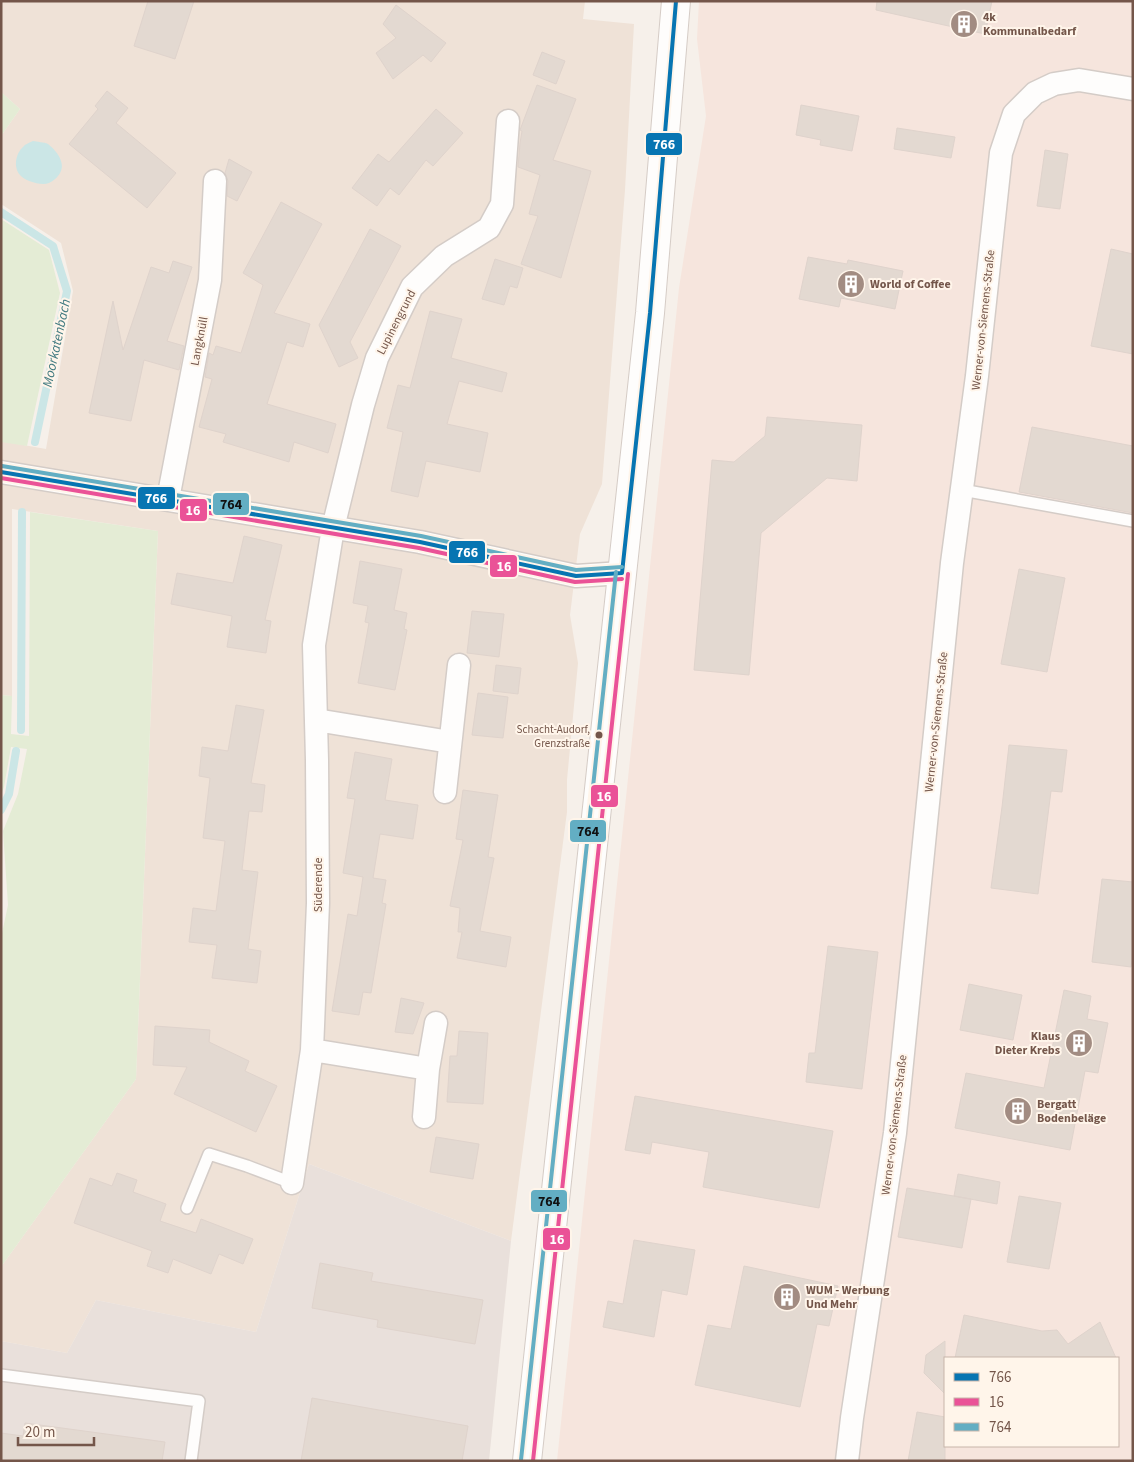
<svg xmlns="http://www.w3.org/2000/svg" width="1134" height="1462" viewBox="0 0 1134 1462" font-family="'Source Sans 3',sans-serif">
<style>
.residential{fill:#efe2d7}
.commercial{fill:#f6e5dd;fill-rule:evenodd}
.industrial{fill:#e9e0db}
.green{fill:#e4ecd5}
.water{fill:#cbe6e6}
.lines{fill:none;stroke-linecap:round;stroke-linejoin:round}
.stream{stroke:#cbe6e6;stroke-width:8}
.building{fill:#e3d9d1;stroke:#dfd3cc}
.lane-casing{stroke:#d4ccc7;stroke-width:14}
.street-casing{stroke:#d4ccc7;stroke-width:25}
.secondary-casing{stroke:#d5ccc6;stroke-width:30}
.lane{stroke:#fefdfc;stroke-width:11}
.street{stroke:#fefdfc;stroke-width:22}
.secondary{stroke:#fefdfc;stroke-width:28}
.bus-1-casing{stroke:#fff5ea;stroke-width:8}
.bus-2-casing{stroke:#fff5ea;stroke-width:8}
.bus-3-casing{stroke:#fff5ea;stroke-width:8}
.bus-1{stroke:#0775b2;stroke-width:4}
.bus-2{stroke:#ea5297;stroke-width:4}
.bus-3{stroke:#63aec3;stroke-width:4}
.bus-dot{fill:#74564a;stroke:#fff5ea;stroke-width:2}
.labels{text-anchor:middle;stroke-width:4;stroke-linejoin:round;paint-order:stroke}
.bus-label{font-size:11px;fill:#74564a;stroke:#fff5ea;text-anchor:end}
.poi-label{font-size:12px;font-weight:bold;fill:#74564a;stroke:#fff5ea;text-anchor:start}
.street-label{font-size:12px;fill:#74564a;stroke:#fff5ea}
.water-label{font-size:14px;font-style:italic;fill:#417a80;stroke:#fff5ea}
.line-badge{stroke:#fff5ea;stroke-width:2}
.badge-label{font-size:14px;text-anchor:middle;font-weight:bold;fill:#fff}
.pale-badge-label{font-size:14px;text-anchor:middle;font-weight:bold;fill:#111}
</style>
<rect width="100%" height="100%" fill="#f6f0ea"/>
<path class="residential" d="M 1,1 L 585,1 L 583,19 L 634,24 L 625,190 L 602,484 L 580,534 L 570,615 L 578,663 L 567,780 L 567,812 L 511,1241 L 309,1164 L 256,1332 L 96,1300 L 67,1353 L 1,1341 L 1,1267 L 136,1079 L 158,531 L 12,509 L 12,696 L 1,695 L 1,441 L 46,449 L 73,291 L 61,243 L 1,204 L 1,136 L 20,109 L 1,92 Z"/>
<path class="commercial" d="M 699,1 L 1133,1 L 1133,1461 L 557,1461 L 679,288 L 706,116 L 697,39 ZM 945,1358 L 1118,1358 L 1118,1446 L 945,1446 Z"/>
<path class="industrial" d="M 309,1164 L 511,1241 L 489,1461 L 1,1461 L 1,1341 L 67,1353 L 96,1300 L 256,1332 Z"/>
<path class="green" d="M 1,92 L 20,109 L 1,136 Z
M 1,219 L 49,250 L 60,293 L 27,446 L 1,442 Z
M 30,512 L 158,531 L 136,1079 L 1,1267 L 1,938 L 8,905 L 3,831 L 18,794 L 27,749 L 11,747 L 4,787 L 1,795 L 1,695 L 12,696 L 11,734 L 29,736 Z"/>
<path class="water" d="M 33,141 C 37,142 44,142 48,144 C 57,151 68,165 58,176 C 56,179 51,182 49,183 C 41,186 25,181 20,175 C 13,167 16,153 23,147 C 25,144 29,143 33,141 Z"/>
<g class="lines">
<path class="stream" d="M 1,212 L 53,246 L 67,291 L 35,442
M 21,730 L 22,512
M 1,810 L 9,794 L 16,751"/>
</g>
<path class="building" d="M 148,1 L 194,1 L 175,59 L 134,46 Z
M 877,1 L 992,1 L 985,34 L 876,10 Z
M 396,5 L 446,43 L 431,62 L 423,55 L 393,79 L 376,53 L 396,38 L 383,24 Z
M 542,52 L 565,61 L 556,84 L 533,75 Z
M 537,85 L 576,99 L 553,160 L 591,171 L 561,278 L 521,264 L 538,216 L 529,214 L 540,175 L 518,167 L 520,143 L 522,131 L 520,130 Z
M 107,91 L 128,108 L 116,123 L 176,173 L 147,208 L 69,144 L 98,109 L 95,106 Z
M 801,105 L 859,116 L 852,151 L 820,145 L 821,140 L 796,135 Z
M 436,109 L 463,133 L 433,166 L 426,160 L 399,195 L 390,188 L 377,206 L 352,188 L 378,154 L 389,162 Z
M 897,128 L 955,137 L 951,158 L 894,149 Z
M 1045,150 L 1068,154 L 1060,209 L 1037,206 Z
M 229,159 L 252,172 L 237,201 L 227,196 L 228,181 L 225,173 Z
M 281,202 L 322,224 L 274,313 L 310,324 L 303,347 L 287,342 L 267,404 L 336,424 L 328,453 L 294,442 L 289,462 L 223,442 L 226,434 L 199,427 L 212,379 L 205,377 L 209,353 L 213,355 L 216,346 L 241,353 L 263,285 L 243,273 Z
M 370,229 L 401,246 L 350,342 L 358,358 L 339,367 L 319,325 Z
M 1111,249 L 1133,254 L 1133,354 L 1091,346 Z
M 808,257 L 847,264 L 848,260 L 903,271 L 895,309 L 841,298 L 839,307 L 799,299 Z
M 495,259 L 523,268 L 517,288 L 510,286 L 504,305 L 482,299 Z
M 173,261 L 192,267 L 167,341 L 184,346 L 179,370 L 144,360 L 131,421 L 89,413 L 113,301 L 123,350 L 151,267 L 169,273 Z
M 430,311 L 462,319 L 451,358 L 507,373 L 502,392 L 459,381 L 447,424 L 488,433 L 480,472 L 426,461 L 418,497 L 391,491 L 403,432 L 387,428 L 398,385 L 410,388 Z
M 767,417 L 862,425 L 857,481 L 827,478 L 761,533 L 749,675 L 694,670 L 712,460 L 734,462 L 765,436 Z
M 1032,427 L 1133,446 L 1133,513 L 1019,492 Z
M 244,536 L 282,545 L 265,620 L 271,621 L 266,653 L 227,647 L 232,616 L 171,604 L 177,573 L 233,583 Z
M 360,561 L 402,569 L 394,610 L 407,613 L 404,629 L 407,630 L 395,690 L 358,683 L 369,623 L 365,622 L 368,606 L 353,603 Z
M 1019,569 L 1065,578 L 1047,672 L 1001,664 Z
M 472,611 L 504,614 L 499,657 L 467,653 Z
M 496,665 L 521,668 L 518,694 L 493,691 Z
M 478,693 L 508,697 L 503,738 L 472,735 Z
M 236,705 L 264,710 L 251,783 L 265,785 L 262,812 L 249,811 L 242,870 L 258,872 L 248,949 L 261,951 L 257,983 L 212,978 L 217,945 L 189,942 L 193,908 L 216,911 L 225,841 L 203,838 L 210,778 L 199,776 L 202,747 L 228,751 Z
M 1009,745 L 1067,750 L 1062,792 L 1051,791 L 1038,894 L 991,888 L 1002,807 Z
M 355,752 L 392,759 L 385,800 L 418,805 L 413,839 L 380,834 L 373,878 L 386,880 L 382,903 L 386,904 L 371,993 L 363,992 L 359,1015 L 332,1011 L 348,914 L 357,916 L 363,877 L 343,873 L 355,799 L 347,798 Z
M 463,790 L 498,795 L 488,857 L 494,858 L 480,931 L 511,937 L 506,967 L 457,958 L 462,932 L 458,932 L 460,908 L 450,906 L 463,840 L 456,839 Z
M 1102,879 L 1133,882 L 1133,950 L 1131,967 L 1092,962 Z
M 828,946 L 878,952 L 862,1089 L 806,1082 L 809,1053 L 815,1053 Z
M 969,984 L 1022,995 L 1013,1040 L 960,1030 Z
M 1064,990 L 1091,996 L 1087,1019 L 1108,1023 L 1098,1073 L 1085,1071 L 1070,1150 L 955,1128 L 966,1073 L 1044,1088 Z
M 401,998 L 424,1003 L 413,1034 L 395,1032 Z
M 155,1026 L 210,1030 L 209,1042 L 249,1061 L 245,1071 L 277,1086 L 256,1132 L 174,1094 L 187,1067 L 153,1065 Z
M 459,1031 L 488,1033 L 483,1104 L 447,1102 L 450,1056 L 457,1056 Z
M 635,1096 L 833,1131 L 819,1208 L 703,1187 L 709,1152 L 652,1142 L 650,1154 L 625,1150 Z
M 436,1137 L 479,1144 L 473,1179 L 430,1172 Z
M 117,1173 L 137,1180 L 133,1192 L 166,1204 L 160,1221 L 196,1233 L 201,1219 L 253,1239 L 243,1264 L 219,1254 L 211,1274 L 173,1259 L 168,1273 L 147,1266 L 152,1251 L 74,1223 L 90,1178 L 112,1186 Z
M 958,1174 L 1000,1182 L 997,1204 L 954,1196 Z
M 907,1188 L 971,1199 L 962,1248 L 898,1237 Z
M 1019,1196 L 1061,1203 L 1049,1269 L 1007,1262 Z
M 634,1240 L 695,1250 L 687,1295 L 662,1290 L 654,1337 L 603,1327 L 608,1301 L 623,1304 Z
M 320,1263 L 373,1273 L 371,1281 L 483,1300 L 475,1344 L 377,1327 L 378,1320 L 312,1308 Z
M 744,1266 L 838,1286 L 829,1326 L 817,1324 L 800,1407 L 695,1385 L 708,1325 L 731,1329 Z
M 964,1315 L 1042,1331 L 1057,1330 L 1068,1344 L 1100,1322 L 1116,1358 L 955,1358 Z
M 945,1341 L 945,1394 L 924,1373 L 926,1355 Z
M 312,1398 L 468,1426 L 462,1461 L 301,1461 Z
M 917,1412 L 945,1417 L 945,1461 L 908,1461 Z
M 25,1423 L 165,1442 L 162,1461 L 1,1461 L 1,1433 L 23,1436 Z"/>
<g class="lines">
<g class="lane-casing">
<path id="lane" d="M 962,490 L 1133,521
M 187,1208 L 209,1154 L 247,1166 L 292,1183
M 1,1375 L 199,1401 L 191,1461"/>
</g>
<g class="street-casing">
<path id="street" d="M 1,472 L 420,542 L 576,576 L 622,573
M 168,499 L 210,280 L 215,181
M 316,720 L 450,742
M 445,792 L 459,665
M 312,1050 L 428,1069
M 424,1117 L 428,1069 L 436,1023
M 292,1183 L 312,1050 L 318,903 L 317,760 L 314,645 L 333,528 L 363,405 L 377,358 L 412,287 L 444,256 L 489,228 L 502,204 L 508,121
M 847,1461 L 852,1418 L 895,1133 L 952,563 L 977,376 L 1001,153 L 1014,114 L 1035,93 L 1054,84 L 1079,80 L 1133,89"/>
</g>
<g class="secondary-casing">
<path id="secondary" d="M 527,1461 L 650,313 L 676,1"/>
</g>
<use href="#lane" class="lane"/>
<use href="#street" class="street"/>
<use href="#secondary" class="secondary"/>
<g class="bus-1-casing">
<path id="bus-1" d="M 1,472 L 420,542 L 576,576 L 622,573
M 622,573 L 650,313 L 676,1"/>
</g>
<g class="bus-2-casing">
<path id="bus-2" d="M 1,478 L 419,548 L 575,582 L 622,579
M 533,1461 L 628,574"/>
</g>
<g class="bus-3-casing">
<path id="bus-3" d="M 2,466 L 421,536 L 576,570 L 622,567
M 521,1460 L 616,572"/>
</g>
<use href="#bus-1" class="bus-1"/>
<use href="#bus-2" class="bus-2"/>
<use href="#bus-3" class="bus-3"/>
</g>
<defs>
<g id="building-disc" transform="scale(1.4375)"><circle r="9.5" fill="#a28c82" stroke="#fff5ea"/><path d="M-4-6H4V6H1V3H-1V6H-4ZM-2.5-4.3h1.7v1.8h-1.7ZM.8-4.3h1.7v1.8H.8ZM-2.5-1h1.7V.8h-1.7ZM.8-1h1.7V.8H.8Z" fill="#fff"/></g>
</defs>
<g fill-rule="evenodd">
<use href="#building-disc" x="964" y="24"/>
<use href="#building-disc" x="851" y="284"/>
<use href="#building-disc" x="1079" y="1043"/>
<use href="#building-disc" x="1018" y="1111"/>
<use href="#building-disc" x="787" y="1297"/>
</g>
<circle class="bus-dot" cx="599" cy="735" r="4.5"/>
<g class="labels">
<g class="bus-label">
<text x="590" y="733">Schacht-Audorf,<tspan x="590" dy="14">Grenzstraße</tspan></text>
</g>
<g class="poi-label">
<text x="983" y="21">4k<tspan x="983" dy="14">Kommunalbedarf</tspan></text>
<text x="870" y="288">World of Coffee</text>
<text x="1060" y="1040" text-anchor="end">Klaus<tspan x="1060" dy="14">Dieter Krebs</tspan></text>
<text x="1037" y="1108">Bergatt<tspan x="1037" dy="14">Bodenbeläge</tspan></text>
<text x="806" y="1294">WUM - Werbung<tspan x="806" dy="14">Und Mehr</tspan></text>
</g>
<g class="street-label">
<text transform="translate(983 320) rotate(-84)" y="4">Werner-von-Siemens-Straße</text>
<text transform="translate(396 322) rotate(-63)" y="4">Lupinengrund</text>
<text transform="translate(199 341) rotate(-79)" y="4">Langknüll</text>
<text transform="translate(936 722) rotate(-84)" y="4">Werner-von-Siemens-Straße</text>
<text transform="translate(318 885) rotate(-90)" y="4">Süderende</text>
<text transform="translate(894 1125) rotate(-83)" y="4">Werner-von-Siemens-Straße</text>
</g>
<g class="water-label">
<text transform="translate(56 343) rotate(-78)" y="5">Moorkatenbach</text>
</g>
</g>
<g class="line-badge">
<rect x="645" y="132" width="38" height="24" rx="5" fill="#0775b2"/>
<rect x="137" y="486" width="39" height="24" rx="5" fill="#0775b2"/>
<rect x="212" y="492" width="38" height="24" rx="5" fill="#63aec3"/>
<rect x="179" y="498" width="29" height="24" rx="5" fill="#ea5297"/>
<rect x="448" y="540" width="38" height="24" rx="5" fill="#0775b2"/>
<rect x="489" y="554" width="29" height="24" rx="5" fill="#ea5297"/>
<rect x="590" y="784" width="29" height="24" rx="5" fill="#ea5297"/>
<rect x="569" y="819" width="38" height="24" rx="5" fill="#63aec3"/>
<rect x="530" y="1189" width="38" height="24" rx="5" fill="#63aec3"/>
<rect x="542" y="1227" width="29" height="24" rx="5" fill="#ea5297"/>
</g>
<g class="badge-label">
<text x="664" y="149">766</text>
<text x="156" y="503">766</text>
<text x="193" y="515">16</text>
<text x="467" y="557">766</text>
<text x="504" y="571">16</text>
<text x="604" y="801">16</text>
<text x="557" y="1244">16</text>
</g>
<g class="pale-badge-label">
<text x="231" y="509">764</text>
<text x="588" y="836">764</text>
<text x="549" y="1206">764</text>
</g>
<rect width="1134" height="1462" fill="none" stroke="#74564a" stroke-width="5"/>
<rect x="944" y="1357" width="175" height="90" fill="#fff5ea" stroke="#c7b5aa"/>
<rect x="954" y="1373" width="25" height="8" fill="#0775b2" stroke="#c7b5aa"/>
<text x="989" y="1382" font-size="15" fill="#74564a">766</text>
<rect x="954" y="1398" width="25" height="8" fill="#ea5297" stroke="#c7b5aa"/>
<text x="989" y="1407" font-size="15" fill="#74564a">16</text>
<rect x="954" y="1423" width="25" height="8" fill="#63aec3" stroke="#c7b5aa"/>
<text x="989" y="1432" font-size="15" fill="#74564a">764</text>
<path d="M18 1437v8h76v-8" fill="none" stroke="#74564a" stroke-width="2.5"/>
<text x="25" y="1437" font-size="15" fill="#74564a" stroke="#fff5ea" stroke-width="4" paint-order="stroke">20 m</text>
</svg>
